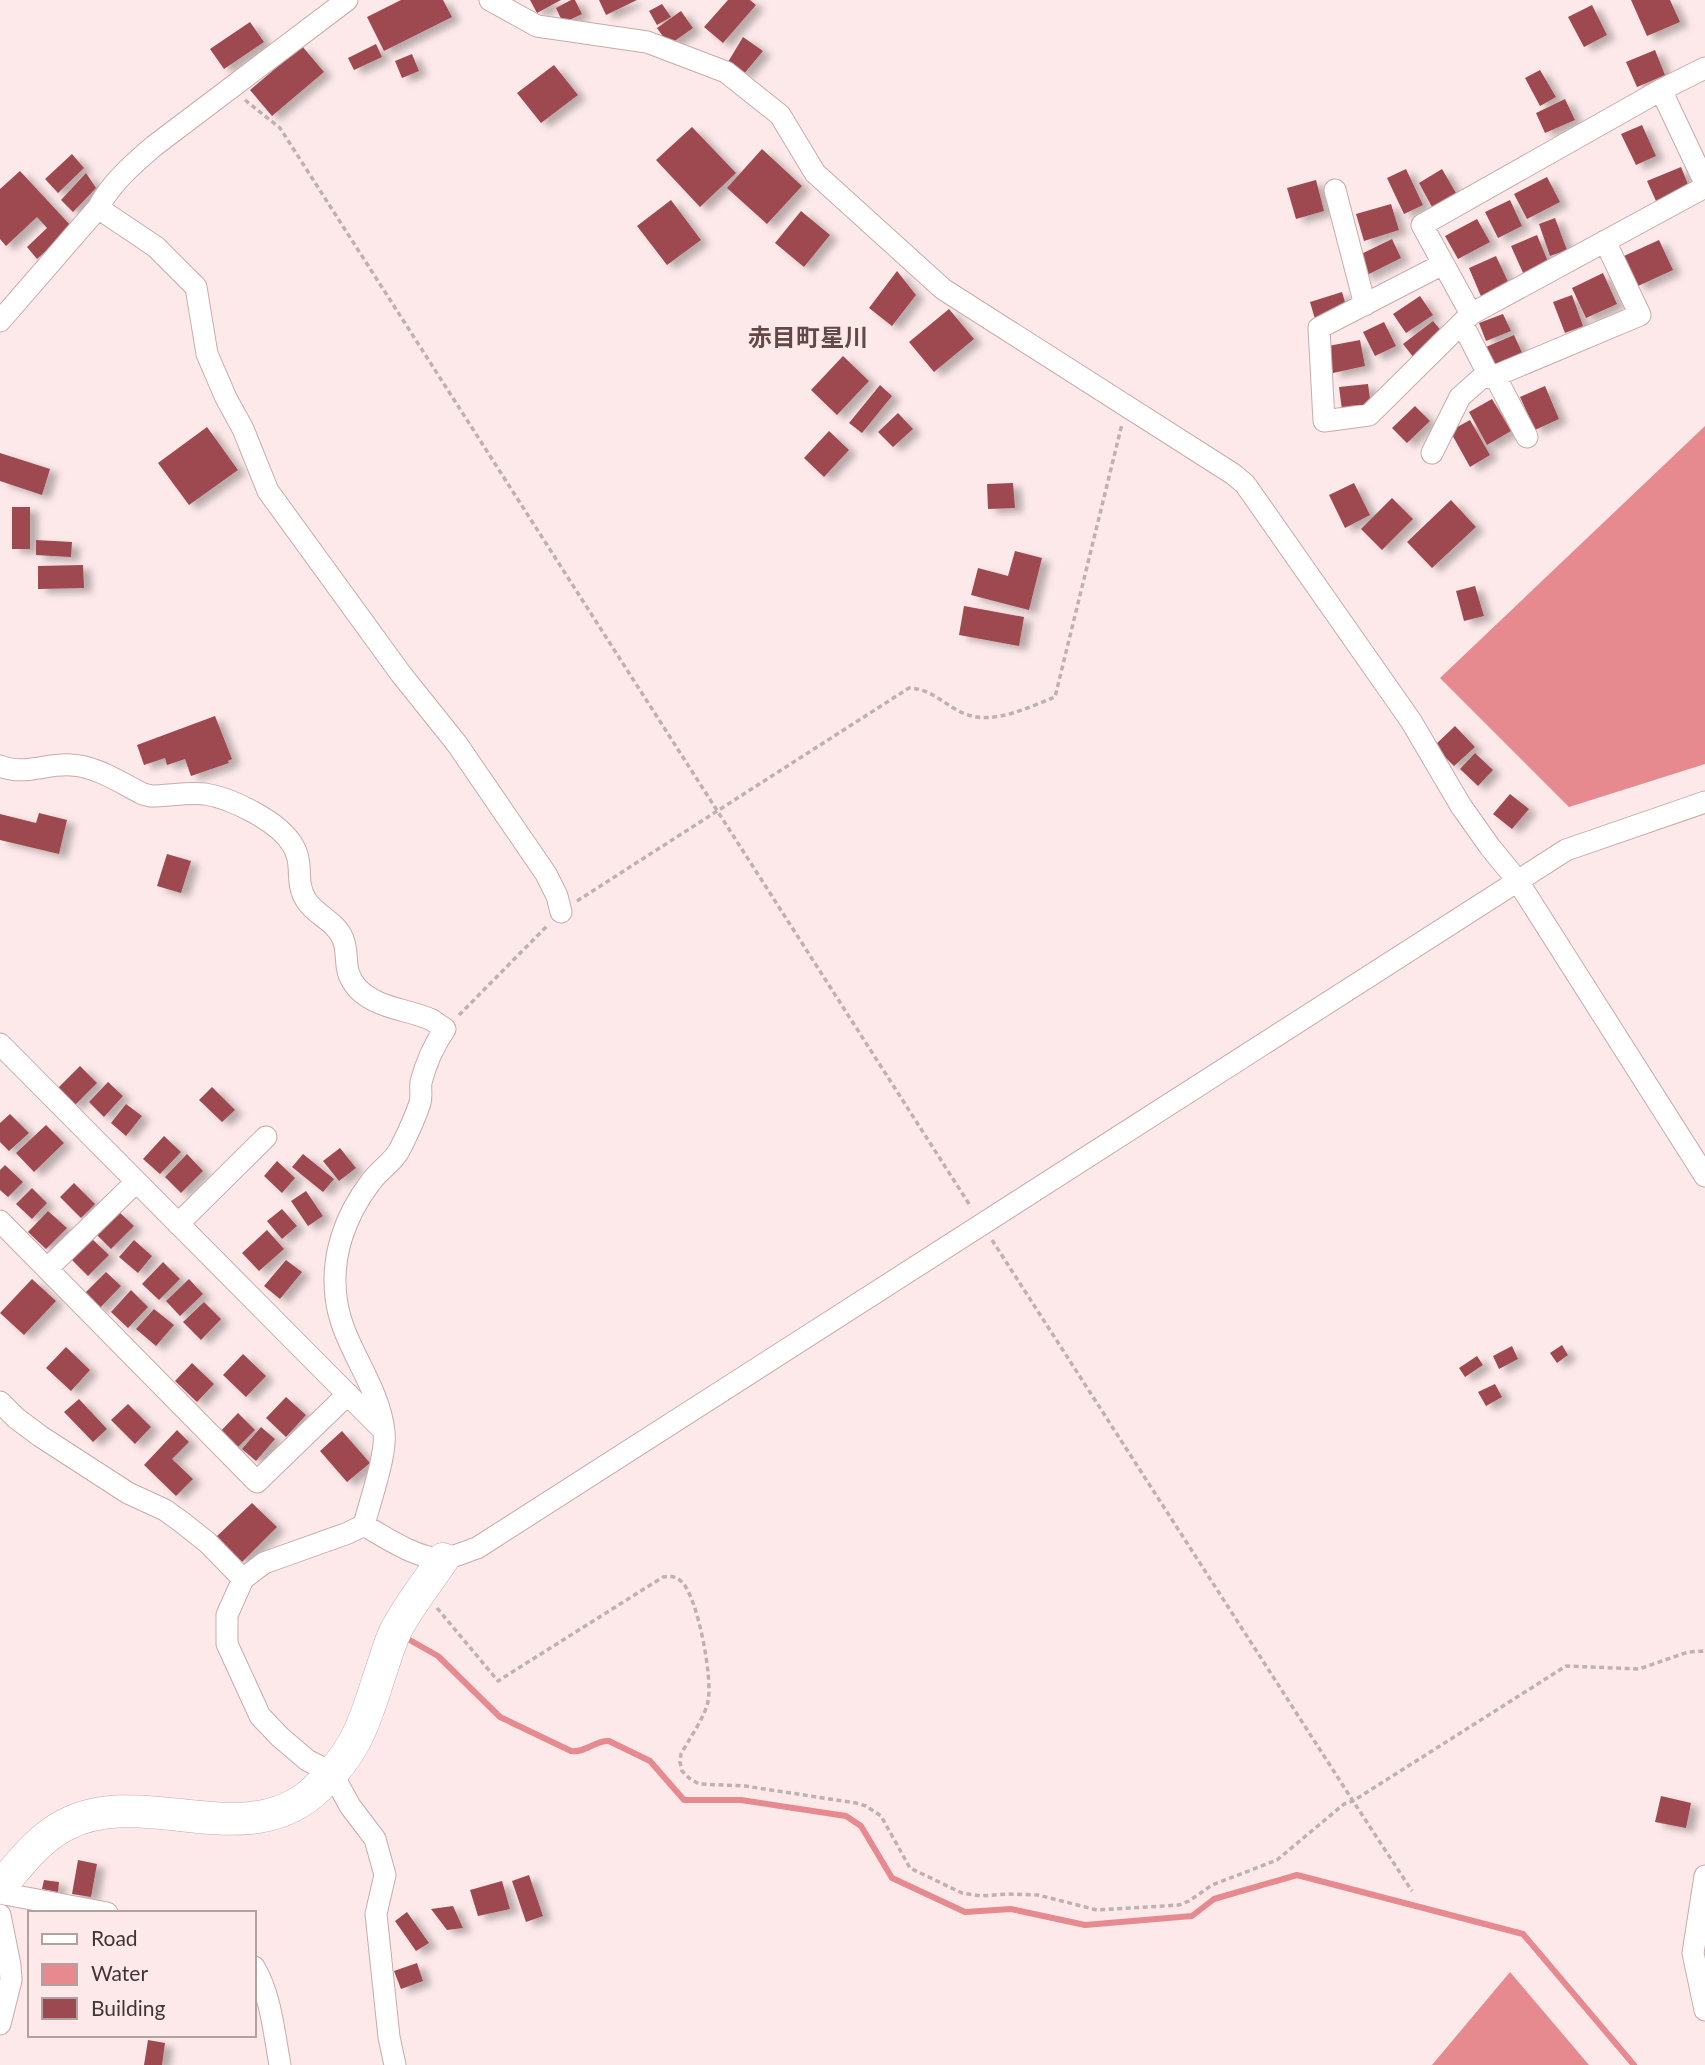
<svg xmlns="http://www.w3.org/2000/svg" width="1705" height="2065" viewBox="0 0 1705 2065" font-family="Lato,'Noto Sans JP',sans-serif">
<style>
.water{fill:#e68a8f}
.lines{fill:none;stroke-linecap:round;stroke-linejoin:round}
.stream{stroke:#e68a8f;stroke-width:6}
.building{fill:#9d4950;filter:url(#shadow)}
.street-casing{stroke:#c9aaaa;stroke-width:23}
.secondary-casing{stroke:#c9aaaa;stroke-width:33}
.path{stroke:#c1b0b0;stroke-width:3.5;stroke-dasharray:5 3.5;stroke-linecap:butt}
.street{stroke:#fff;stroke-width:21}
.secondary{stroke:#fff;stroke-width:32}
.labels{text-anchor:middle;stroke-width:7;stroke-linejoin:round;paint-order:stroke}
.quarter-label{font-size:24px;font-weight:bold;fill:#634848;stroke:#fde9e9}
</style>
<defs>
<filter id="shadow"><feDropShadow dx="8" dy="4.5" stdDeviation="3.5" flood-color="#0004"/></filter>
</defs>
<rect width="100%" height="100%" fill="#fde9e9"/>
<path class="water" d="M 1705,426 L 1705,764 L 1569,807 L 1440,678 Z
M 1510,1972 L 1589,2065 L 1432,2065 Z"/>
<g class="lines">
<path class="stream" d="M 406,1638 L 438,1656 L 500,1717 L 571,1751 C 586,1753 595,1740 609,1741 L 650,1761 L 684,1800 L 741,1800 L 846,1816 L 861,1826 L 892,1878 L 965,1912 L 1011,1909 L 1085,1925 L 1192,1916 L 1214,1899 L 1297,1875 L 1523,1934 L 1634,2065"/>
</g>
<path class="building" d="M 401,0 L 443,0 L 452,17 L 384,51 L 367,17 Z
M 530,0 L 561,0 L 537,13 Z
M 571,0 L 575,0 L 582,14 L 563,23 L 556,8 Z
M 599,0 L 637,0 L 606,15 Z
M 728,0 L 750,0 L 756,5 L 723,43 L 704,27 Z
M 1631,0 L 1670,0 L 1680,22 L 1647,36 Z
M 662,4 L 671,17 L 657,25 L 649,11 Z
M 1592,5 L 1607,35 L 1584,47 L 1568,17 Z
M 681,11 L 693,28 L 669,45 L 657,28 Z
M 250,22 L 264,42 L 224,69 L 210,49 Z
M 743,37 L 763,51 L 743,75 L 728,62 Z
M 376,44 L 382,57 L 354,70 L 348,58 Z
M 302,46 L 324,72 L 272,116 L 250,90 Z
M 1655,50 L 1665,75 L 1637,87 L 1626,62 Z
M 412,54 L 419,71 L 402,78 L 395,61 Z
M 554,65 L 578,95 L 541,123 L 517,93 Z
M 1540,70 L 1556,97 L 1540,106 L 1525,78 Z
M 1565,99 L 1575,120 L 1545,133 L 1536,113 Z
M 1642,125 L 1656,156 L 1636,165 L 1621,134 Z
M 692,127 L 736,173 L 700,207 L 656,160 Z
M 762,149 L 802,186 L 767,224 L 727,188 Z
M 72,154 L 84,168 L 58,193 L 45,179 Z
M 1681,167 L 1689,187 L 1656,201 L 1647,181 Z
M 1406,169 L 1423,205 L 1404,214 L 1387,178 Z
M 1442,169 L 1456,193 L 1432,207 L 1419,183 Z
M 20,171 L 72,227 L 37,259 L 27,247 L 47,228 L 37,217 L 6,246 L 0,239 L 0,189 Z
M 86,173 L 96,188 L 73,212 L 61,200 Z
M 1547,177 L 1560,202 L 1527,219 L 1514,194 Z
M 1316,180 L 1324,211 L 1296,219 L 1287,188 Z
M 671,200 L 701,240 L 667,265 L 637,226 Z
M 1510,200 L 1522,226 L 1498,238 L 1485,212 Z
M 1391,204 L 1399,230 L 1364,241 L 1356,214 Z
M 801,211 L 830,235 L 804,267 L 775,243 Z
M 1555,218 L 1567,250 L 1550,256 L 1539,224 Z
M 1477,219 L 1490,242 L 1458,259 L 1445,236 Z
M 1537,235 L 1549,264 L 1524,275 L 1511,246 Z
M 1392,239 L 1401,258 L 1365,276 L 1355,257 Z
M 1659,240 L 1673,270 L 1638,286 L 1624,256 Z
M 1496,256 L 1511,288 L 1483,301 L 1469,268 Z
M 897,271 L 916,295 L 892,326 L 869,308 Z
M 1603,273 L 1617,304 L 1586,318 L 1572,288 Z
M 1342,292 L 1347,309 L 1315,319 L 1310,302 Z
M 1572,295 L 1583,326 L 1565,333 L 1553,302 Z
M 1420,296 L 1433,315 L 1406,333 L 1393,314 Z
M 949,309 L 974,339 L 934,372 L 909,342 Z
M 1503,314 L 1511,331 L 1486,341 L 1479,323 Z
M 1433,321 L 1444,334 L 1414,358 L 1403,344 Z
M 1384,322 L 1396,346 L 1375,356 L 1363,332 Z
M 1514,335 L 1525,359 L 1497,372 L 1486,347 Z
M 1360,340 L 1365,366 L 1333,373 L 1328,346 Z
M 843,356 L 869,381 L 837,415 L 811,390 Z
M 1368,384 L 1371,407 L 1342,410 L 1339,387 Z
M 880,385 L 892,396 L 862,433 L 849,423 Z
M 1545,386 L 1559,419 L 1535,430 L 1520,397 Z
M 1492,399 L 1511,431 L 1487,445 L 1469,412 Z
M 1415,406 L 1430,421 L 1407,443 L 1392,428 Z
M 898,413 L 913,429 L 893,447 L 878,432 Z
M 1470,420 L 1490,455 L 1470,467 L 1450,431 Z
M 207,427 L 238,470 L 189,505 L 158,463 Z
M 829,431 L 849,450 L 824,477 L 804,458 Z
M 0,453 L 50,469 L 42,495 L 0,481 Z
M 1013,483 L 1015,508 L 988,509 L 987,484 Z
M 1354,483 L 1370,515 L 1345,528 L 1329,495 Z
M 1392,498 L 1413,519 L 1382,550 L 1361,529 Z
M 1451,500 L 1476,527 L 1432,568 L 1407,542 Z
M 12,507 L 30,507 L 30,549 L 12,549 Z
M 36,540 L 72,542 L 71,557 L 36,555 Z
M 1015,551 L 1042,558 L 1029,610 L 971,595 L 978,568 L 1008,576 Z
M 83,565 L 84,588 L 38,589 L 38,566 Z
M 1475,586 L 1484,616 L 1464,621 L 1456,591 Z
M 964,606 L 1024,617 L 1019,646 L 959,635 Z
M 215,716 L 232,759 L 228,761 L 229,763 L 191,776 L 185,759 L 167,765 L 165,758 L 144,765 L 137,745 Z
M 1455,726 L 1475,747 L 1454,766 L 1434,746 Z
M 1475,753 L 1493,770 L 1478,786 L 1460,769 Z
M 1510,794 L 1529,809 L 1512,829 L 1493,814 Z
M 39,813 L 67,820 L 59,854 L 0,840 L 0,814 L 36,823 Z
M 167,854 L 191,861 L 181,893 L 157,886 Z
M 80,1066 L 97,1083 L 74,1106 L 57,1089 Z
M 108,1082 L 123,1096 L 104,1117 L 89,1102 Z
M 212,1087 L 235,1110 L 222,1122 L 199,1100 Z
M 126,1104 L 142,1116 L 126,1136 L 111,1123 Z
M 10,1114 L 29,1133 L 9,1151 L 0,1142 L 0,1123 Z
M 46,1125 L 64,1143 L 34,1172 L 16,1153 Z
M 164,1136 L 181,1152 L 160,1174 L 143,1159 Z
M 340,1148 L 356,1168 L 339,1181 L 323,1161 Z
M 187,1154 L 203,1171 L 181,1193 L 165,1177 Z
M 303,1154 L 334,1179 L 323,1192 L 292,1167 Z
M 277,1161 L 295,1178 L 282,1193 L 264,1176 Z
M 5,1165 L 23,1182 L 8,1197 L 0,1190 L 0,1170 Z
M 74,1183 L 95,1204 L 81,1218 L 60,1197 Z
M 32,1188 L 47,1203 L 32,1219 L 16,1204 Z
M 306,1191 L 323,1216 L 308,1226 L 291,1201 Z
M 282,1209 L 297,1226 L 282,1239 L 267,1221 Z
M 117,1210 L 134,1226 L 111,1249 L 95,1233 Z
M 48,1211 L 67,1228 L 46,1249 L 28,1232 Z
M 267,1230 L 284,1249 L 259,1271 L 242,1253 Z
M 91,1238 L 109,1255 L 88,1276 L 70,1258 Z
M 134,1240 L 152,1256 L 138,1273 L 119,1257 Z
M 286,1260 L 302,1272 L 280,1299 L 264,1286 Z
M 163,1262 L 180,1279 L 159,1300 L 142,1284 Z
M 106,1272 L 121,1286 L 99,1309 L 84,1294 Z
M 32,1279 L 56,1301 L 24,1335 L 0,1313 Z
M 189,1279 L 203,1294 L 180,1316 L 166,1301 Z
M 131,1290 L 148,1307 L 128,1328 L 111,1312 Z
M 204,1302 L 221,1319 L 201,1340 L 183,1322 Z
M 154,1309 L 174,1325 L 156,1346 L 136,1329 Z
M 1562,1345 L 1568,1355 L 1557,1363 L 1550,1353 Z
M 1512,1346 L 1518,1359 L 1499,1369 L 1493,1356 Z
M 66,1347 L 90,1370 L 71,1391 L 46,1368 Z
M 243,1354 L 266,1376 L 246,1397 L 223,1375 Z
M 1477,1356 L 1483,1365 L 1465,1377 L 1459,1368 Z
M 192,1363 L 214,1384 L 197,1402 L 175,1381 Z
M 1495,1384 L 1502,1397 L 1486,1406 L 1478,1392 Z
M 286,1397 L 306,1415 L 286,1437 L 266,1418 Z
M 79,1399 L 107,1429 L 93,1442 L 64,1412 Z
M 128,1404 L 151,1427 L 135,1444 L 111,1420 Z
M 238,1413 L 255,1430 L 234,1451 L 217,1435 Z
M 261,1427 L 275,1439 L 256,1461 L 242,1449 Z
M 177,1430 L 189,1442 L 172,1459 L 193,1479 L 176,1496 L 144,1465 Z
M 342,1431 L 370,1463 L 347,1482 L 320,1451 Z
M 252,1503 L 277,1527 L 242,1562 L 216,1537 Z
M 1661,1796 L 1691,1803 L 1686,1828 L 1655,1822 Z
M 78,1860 L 97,1864 L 91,1897 L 72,1894 Z
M 529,1875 L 543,1916 L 526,1922 L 512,1881 Z
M 44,1880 L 59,1882 L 58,1892 L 42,1889 Z
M 502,1881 L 510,1909 L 478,1916 L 470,1890 Z
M 453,1906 L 463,1928 L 447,1930 L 431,1909 Z
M 407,1912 L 429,1943 L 416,1951 L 395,1921 Z
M 417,1963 L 423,1981 L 401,1989 L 394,1971 Z
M 148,2040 L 165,2043 L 162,2065 L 144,2065 Z"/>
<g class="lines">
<g class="street-casing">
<path id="street" d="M 490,0 L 537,26 L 647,42 L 726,72 L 780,115 L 815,173 L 943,289 L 1233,474 L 1245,484 L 1411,721 L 1461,806 L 1490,847 L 1517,880 L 1705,1176
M 1661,90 L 1705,183
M 1335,190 L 1365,305
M 98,208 L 156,247 L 196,287 L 207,354 L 226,398 L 243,429 L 268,491 L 401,674 L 457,744 L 546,874 L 557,896 L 561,912
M 1443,264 L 1319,328 L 1324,421 L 1369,415 L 1471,314 L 1705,187
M 1471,314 L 1422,225 L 1661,90 L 1705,68
M 0,321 L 98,208 C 111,183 133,164 154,146 L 347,0
M 1462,323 L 1490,378 L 1640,315 L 1605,241
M 1495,376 L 1527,437
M 1432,453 L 1460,397 L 1487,373
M 0,766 C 24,776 47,763 71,765 C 96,766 121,783 143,794 L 151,796 C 168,796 188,792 205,794 C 231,798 278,821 292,844 C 305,864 294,881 306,900 C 315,915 336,921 343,939 C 350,957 341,970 358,989 C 378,1009 408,1009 432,1020 C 436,1023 441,1026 445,1029 C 434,1045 426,1063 421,1082 C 420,1089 422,1096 420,1103 C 415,1118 408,1133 401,1147 C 395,1161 379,1170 370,1183 C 345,1216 331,1256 336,1297 C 341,1345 379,1383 384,1432 C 387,1454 370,1501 364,1525 L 348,1533 L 264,1563 L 243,1579 L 227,1615 L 227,1644 L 260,1716 L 280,1737 L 307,1760 L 332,1773 L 350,1806 L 375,1839 L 385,1875 L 376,1914 L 389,2037 L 395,2065
M 0,1044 L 383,1430
M 0,1221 L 257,1482 L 348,1394
M 178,1224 L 266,1137
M 48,1268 L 136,1182
M 0,1402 L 16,1418 L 40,1436 L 128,1493 L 165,1510 L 183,1523 L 208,1543 L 243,1579
M 364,1525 C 384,1537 422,1562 445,1558 C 456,1557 467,1551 477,1548 L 1566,850 L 1705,802
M 1705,1876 L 1693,1953 L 1705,2010
M 0,1893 L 107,1913
M 0,1915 L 10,1965 L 11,1980 L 0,2024
M 254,1967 C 271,1995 274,2033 280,2065"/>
</g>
<g class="secondary-casing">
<path id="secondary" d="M 0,1887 C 19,1865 38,1839 65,1825 C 142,1784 241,1853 312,1793 C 352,1758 363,1729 378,1680 C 384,1664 388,1646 396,1630 C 409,1605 428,1582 443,1559"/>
</g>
<path class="path" d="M 245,100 L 280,128 L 971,1207
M 577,901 L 909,688 C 931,689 941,702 959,711 C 989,728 1026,708 1055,697 L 1122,424
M 459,1015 L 547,926
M 992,1240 L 1353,1801 L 1412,1891
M 437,1608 L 498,1681 L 663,1577 C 671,1576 676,1576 682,1582 C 698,1598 713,1679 708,1701 C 706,1715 688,1741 681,1754 L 680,1762 L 682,1771 L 689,1778 L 699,1784 L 745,1786 L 856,1803 L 866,1806 L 881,1816 L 910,1868 L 962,1893 L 981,1896 L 1007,1894 L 1038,1895 L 1097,1910 L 1179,1905 L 1189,1901 L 1212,1885 L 1277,1860 L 1344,1804 L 1353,1801 L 1566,1666 L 1639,1669 L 1688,1652 L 1705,1651"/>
<use href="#street" class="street"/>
<use href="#secondary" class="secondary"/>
</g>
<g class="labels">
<g class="quarter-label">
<text x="808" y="346">赤目町星川</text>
</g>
</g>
<rect x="28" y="1911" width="228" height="126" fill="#fde9e9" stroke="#b2a1a1" stroke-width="2"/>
<rect x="42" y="1934" width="35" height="10" fill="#ffffff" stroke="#b2a1a1" stroke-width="2"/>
<text x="91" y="1946" font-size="21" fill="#423535">Road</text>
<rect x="42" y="1964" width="35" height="21" fill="#e68a8f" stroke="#b2a1a1" stroke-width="2"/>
<text x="91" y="1981" font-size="21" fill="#423535">Water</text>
<rect x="42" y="1998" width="35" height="21" fill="#9d4950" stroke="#b2a1a1" stroke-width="2"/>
<text x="91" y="2016" font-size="21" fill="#423535">Building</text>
</svg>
